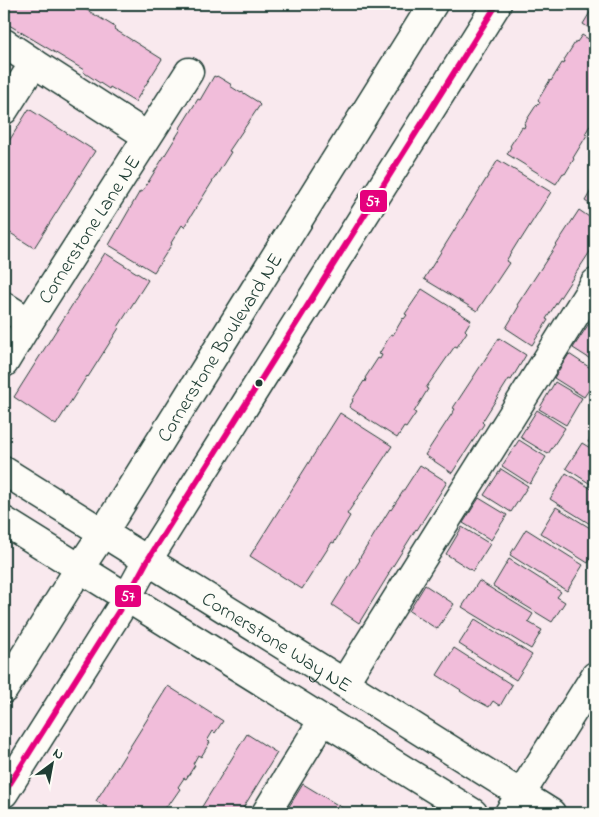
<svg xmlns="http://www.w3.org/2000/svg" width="599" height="817" viewBox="0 0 599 817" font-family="'Indie Flower',sans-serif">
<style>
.building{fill:#f1bdda;stroke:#1f3d34}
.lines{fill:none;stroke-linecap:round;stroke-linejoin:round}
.minor-casing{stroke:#1f3d34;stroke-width:31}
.minor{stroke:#fdfcf7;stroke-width:28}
.bus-1-casing{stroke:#fdfcf7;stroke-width:10}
.bus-1{stroke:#e5007d;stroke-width:6}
.bus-dot{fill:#1f3d34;stroke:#fdfcf7;stroke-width:2}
.labels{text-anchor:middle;stroke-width:4.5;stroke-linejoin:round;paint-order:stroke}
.street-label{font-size:20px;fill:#1f3d34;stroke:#fdfcf7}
.line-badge{stroke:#fdfcf7;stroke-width:2}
.badge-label{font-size:14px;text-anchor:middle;font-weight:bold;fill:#fff}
</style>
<rect width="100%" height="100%" fill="#f9e9ee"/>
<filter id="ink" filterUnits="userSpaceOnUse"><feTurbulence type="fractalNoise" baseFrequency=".02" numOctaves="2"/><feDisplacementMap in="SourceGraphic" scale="10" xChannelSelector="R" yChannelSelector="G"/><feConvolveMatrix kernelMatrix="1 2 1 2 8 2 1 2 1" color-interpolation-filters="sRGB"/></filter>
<g filter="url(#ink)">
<path class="building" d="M 4,4 L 77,4 L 115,27 L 114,29 L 162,59 L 135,102 L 110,87 L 109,89 L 83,72 L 84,70 L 4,22 Z
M 595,4 L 595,32 L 583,24 Z
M 582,35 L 595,43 L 595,117 L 585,134 L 587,135 L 573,158 L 574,159 L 565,174 L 563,173 L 556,184 L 507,154 L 511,147 L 510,146 L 522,127 L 524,128 L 525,125 L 524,124 L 537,104 L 538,105 L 540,102 L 538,100 L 550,80 L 551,81 L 562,63 L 564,64 L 565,61 L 564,60 L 576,41 L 577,42 Z
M 214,76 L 216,77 L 217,76 L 232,85 L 230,86 L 241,93 L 242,92 L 258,102 L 258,103 L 260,105 L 229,151 L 231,152 L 184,227 L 182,225 L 171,243 L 172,244 L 154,272 L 109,245 L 140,191 L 142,192 L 181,129 L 180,128 L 198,99 L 200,100 Z
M 29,109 L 95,151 L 34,248 L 4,229 L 4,149 Z
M 498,160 L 551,192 L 520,241 L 519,240 L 506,261 L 509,263 L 477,311 L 424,279 Z
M 595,184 L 595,208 L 585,201 Z
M 579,210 L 595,221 L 595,244 L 546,319 L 548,320 L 532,345 L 506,328 L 519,306 L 517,305 Z
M 105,253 L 148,280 L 118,327 L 119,328 L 88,377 L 87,376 L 56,425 L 14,397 Z
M 422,289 L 471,320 L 465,330 L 467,332 L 457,347 L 455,346 L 426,388 L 428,389 L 414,412 L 416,413 L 406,428 L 404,427 L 397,438 L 349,407 L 353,401 L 352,400 L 364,381 L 365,382 L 366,379 L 365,378 L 378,358 L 380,359 L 382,355 L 379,354 L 391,334 L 393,335 L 403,318 L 404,319 L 407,315 L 405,314 Z
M 590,322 L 595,326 L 595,362 L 573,348 Z
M 499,338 L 526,355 L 511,380 L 509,379 L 482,422 L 484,424 L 452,473 L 425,455 L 455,409 L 453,408 Z
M 569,354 L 595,371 L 595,381 L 584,397 L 554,378 Z
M 555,382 L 582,398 L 566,425 L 539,409 Z
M 537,410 L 565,428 L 548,454 L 520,437 Z
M 340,413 L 392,446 L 347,514 L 350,516 L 334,543 L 332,542 L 302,589 L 250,556 Z
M 595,431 L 595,446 L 588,442 Z
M 519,440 L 546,457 L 530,484 L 502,466 Z
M 582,443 L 595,451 L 595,487 L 566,468 Z
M 420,465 L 447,482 L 417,530 L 416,529 L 388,574 L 389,574 L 359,623 L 332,605 L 360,560 L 359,559 L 390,509 L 391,510 Z
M 501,469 L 528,486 L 511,512 L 484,495 Z
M 566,473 L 595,491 L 595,527 L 550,499 Z
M 479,498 L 507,515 L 491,540 L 463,523 Z
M 556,507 L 595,531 L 595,552 L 588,563 L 540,533 Z
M 462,527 L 490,544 L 473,571 L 446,554 Z
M 526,529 L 583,565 L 567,591 L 510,555 Z
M 509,559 L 561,592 L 557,597 L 565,602 L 552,622 L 493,586 Z
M 479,581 L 533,614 L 528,622 L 542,630 L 531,649 L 462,607 Z
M 425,585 L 454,604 L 437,629 L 409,611 Z
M 475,619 L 532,655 L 516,680 L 459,644 Z
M 454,648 L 512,685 L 500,706 L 493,701 L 489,707 L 476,700 L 476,701 L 460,691 L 461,690 L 437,675 Z
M 168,686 L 223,721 L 215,733 L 213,731 L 207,741 L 210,742 L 201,757 L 198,755 L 193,764 L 195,765 L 186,779 L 184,778 L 178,787 L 180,789 L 171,802 L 170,801 L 164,810 L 166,812 L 166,813 L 115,813 L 96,801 Z
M 247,734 L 277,753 L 240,813 L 198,813 Z
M 303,784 L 349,812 L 349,813 L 285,813 Z"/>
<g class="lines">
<g class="minor-casing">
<g id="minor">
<path d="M 4,43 L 34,63"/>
<path d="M 4,110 L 34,63 L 147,136"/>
<path id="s1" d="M 4,306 L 29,322 L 189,72"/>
<path d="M 4,363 L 29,322"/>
<path id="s2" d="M 4,471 L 344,683 L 551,813"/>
<path d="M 4,521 L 473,813"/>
<path d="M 344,683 L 595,283"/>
<path id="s3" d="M 4,689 L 79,569 L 103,533 L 433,4"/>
<path d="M 4,793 L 127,598 L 147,561 L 497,4"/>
<path d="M 266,813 L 323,720"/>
<path d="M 509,813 L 595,676"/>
</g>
</g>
<use href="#minor" class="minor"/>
<g class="bus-1-casing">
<path id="bus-1" d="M 4,793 L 127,598 L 147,561 L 497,4"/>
</g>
<use href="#bus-1" class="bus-1"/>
</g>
</g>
<circle class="bus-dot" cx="259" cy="383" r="4.5"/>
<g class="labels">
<g class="street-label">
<text dy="7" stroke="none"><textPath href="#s1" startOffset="140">Cornerstone Lane NE</textPath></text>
<text dy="7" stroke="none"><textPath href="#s3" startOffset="404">Cornerstone Boulevard NE</textPath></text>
<text dy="7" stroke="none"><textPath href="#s2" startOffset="322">Cornerstone Way NE</textPath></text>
</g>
</g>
<g class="line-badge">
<rect x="359" y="189" width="29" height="24" rx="5" fill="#e5007d"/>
<rect x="114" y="584" width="28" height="24" rx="5" fill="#e5007d"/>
</g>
<g class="badge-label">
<text x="373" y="206">57</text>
<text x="128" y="601">57</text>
</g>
<rect width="599" height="817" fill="none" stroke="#fdfcf7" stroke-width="20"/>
<rect x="10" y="10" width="579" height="797" fill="none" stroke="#1f3d34" stroke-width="2" filter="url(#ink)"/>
<g transform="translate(52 764) rotate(32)" stroke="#fdfcf7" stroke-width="4" paint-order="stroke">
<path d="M0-4L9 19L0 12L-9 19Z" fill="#1f3d34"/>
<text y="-8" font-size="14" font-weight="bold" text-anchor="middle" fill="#1f3d34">N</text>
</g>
</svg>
